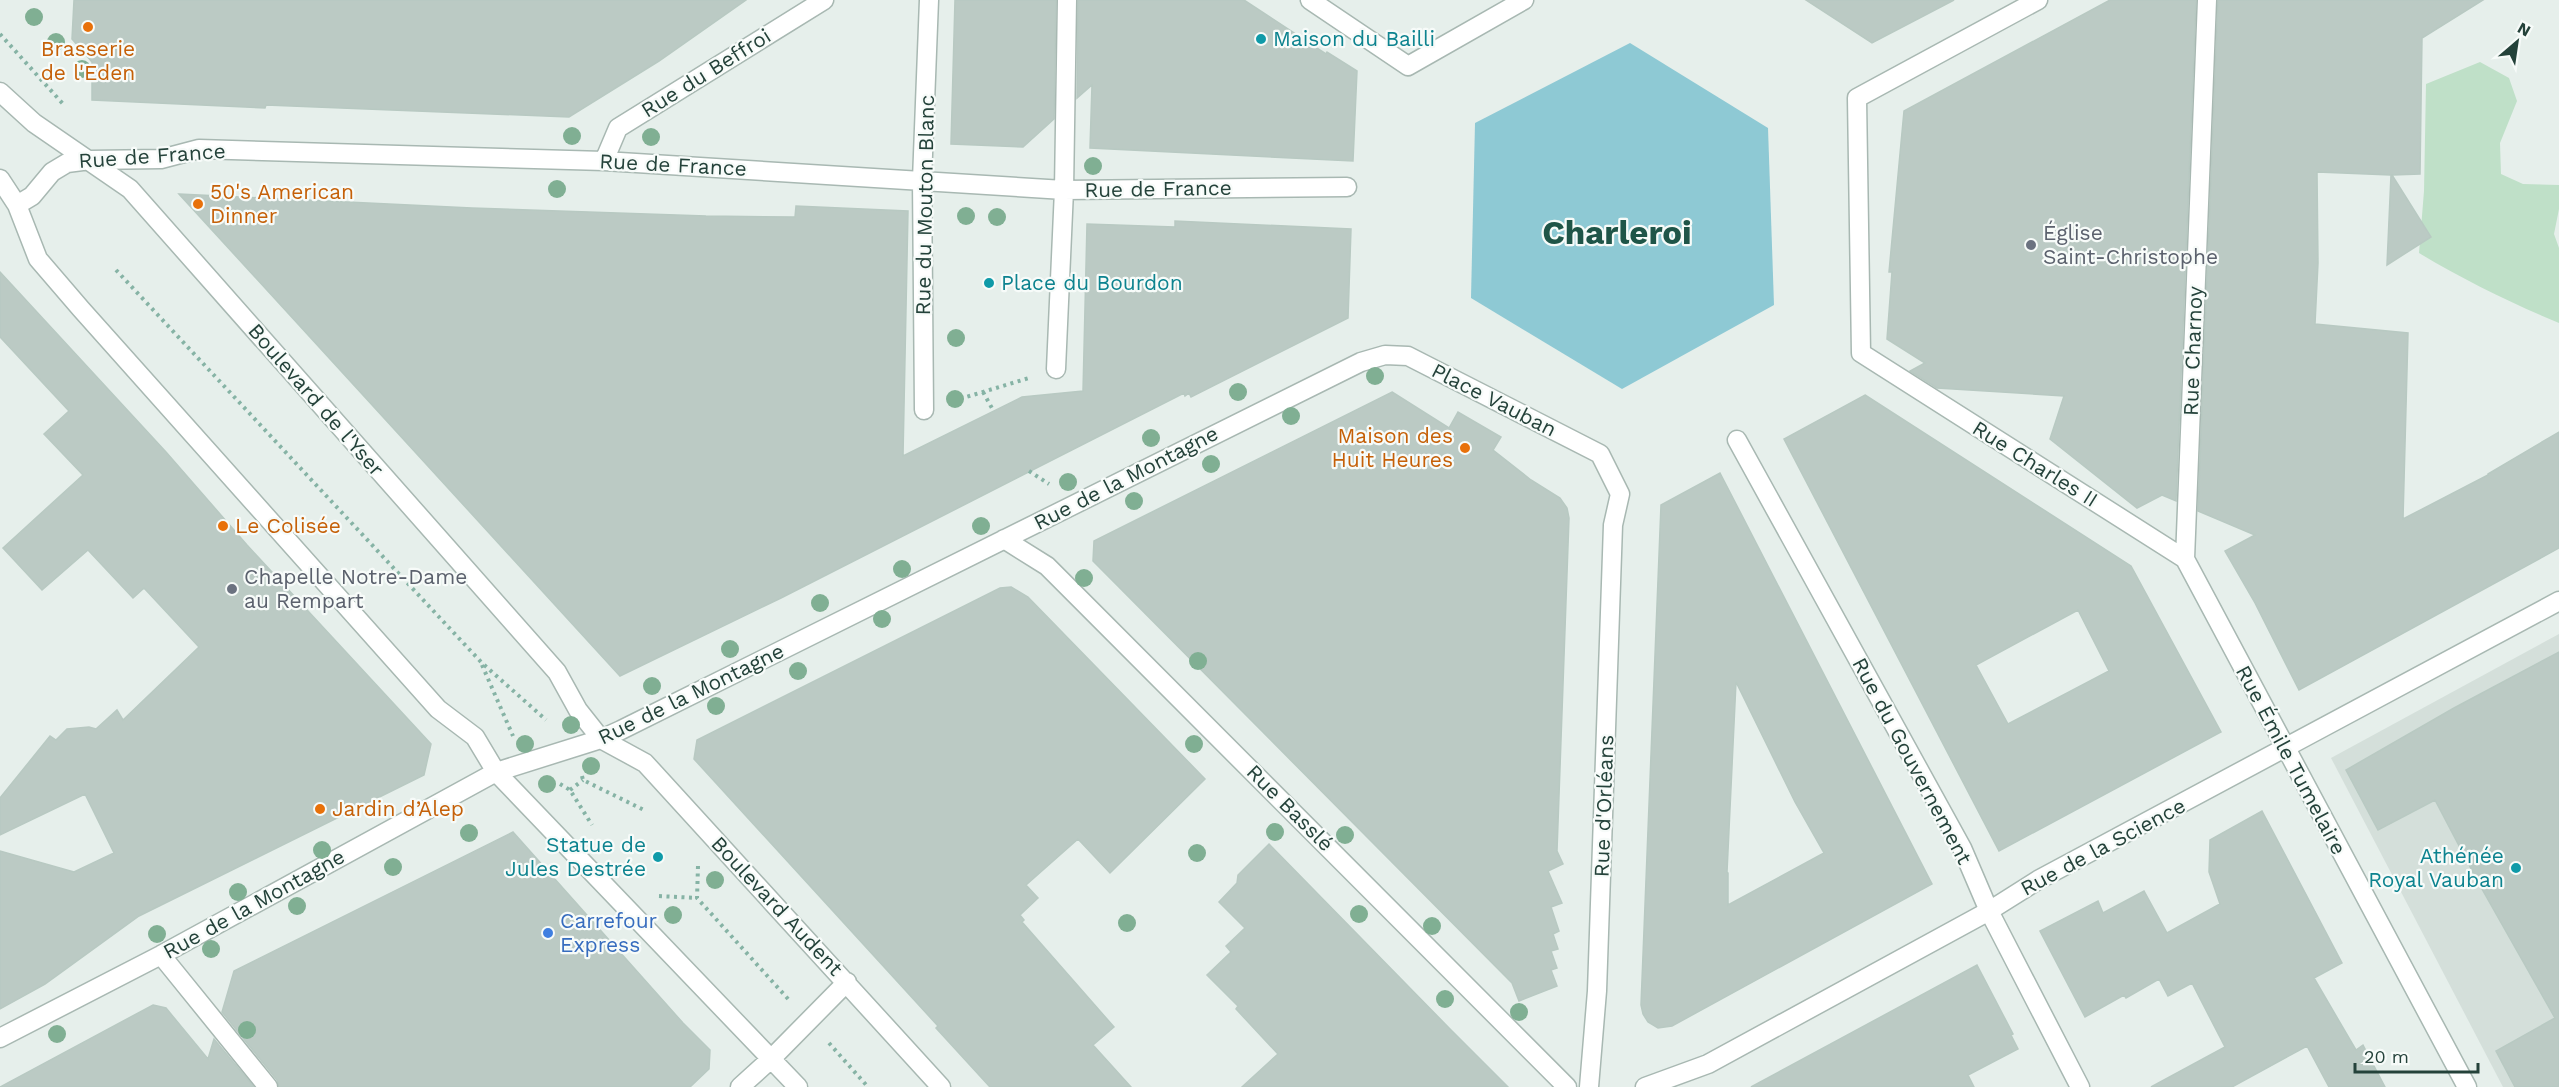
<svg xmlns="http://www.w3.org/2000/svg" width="2559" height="1087" viewBox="0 0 2559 1087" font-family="'Work Sans',sans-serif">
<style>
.built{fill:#d4dfda}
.green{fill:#bfe0c8}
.water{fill:#8ec9d4}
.building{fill:#bbcac4;stroke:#b8c9c2;stroke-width:1.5;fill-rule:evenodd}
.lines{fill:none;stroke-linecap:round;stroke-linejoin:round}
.minor-casing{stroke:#a8b8b2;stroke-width:21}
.path{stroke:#86b3a5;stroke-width:4;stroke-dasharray:3 4.5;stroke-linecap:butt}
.minor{stroke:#fff;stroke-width:18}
.tree{fill:#80af93}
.food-dot{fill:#e8710a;stroke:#f7fbf9;stroke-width:2}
.culture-dot{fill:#0f9aa8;stroke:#f7fbf9;stroke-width:2}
.worship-dot{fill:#6b7280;stroke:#f7fbf9;stroke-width:2}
.shop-dot{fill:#3f7fe0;stroke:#f7fbf9;stroke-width:2}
.labels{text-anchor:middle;stroke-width:4.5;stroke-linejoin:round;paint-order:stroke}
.culture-label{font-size:21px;fill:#0d838f;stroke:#f7fbf9;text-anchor:start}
.food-label{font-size:21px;fill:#c56008;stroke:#f7fbf9;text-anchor:start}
.street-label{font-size:21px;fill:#24423a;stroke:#f7fbf9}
.worship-label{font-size:21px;fill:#5b616d;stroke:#f7fbf9;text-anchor:start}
.shop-label{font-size:21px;fill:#366cbe;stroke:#f7fbf9;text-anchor:start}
.town-label{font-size:33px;font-weight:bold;fill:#1f5548;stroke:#f7fbf9}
</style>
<rect width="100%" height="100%" fill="#e6efeb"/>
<path class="built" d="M 2559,634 L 2559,1087 L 2503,1087 L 2331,758 Z"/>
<path class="green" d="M 2480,62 L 2509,78 L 2517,101 L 2500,143 L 2501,174 L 2523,184 L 2559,185 L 2559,209 L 2554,234 L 2559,248 L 2559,323 C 2511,303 2464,280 2419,253 L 2424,191 L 2426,84 Z"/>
<path class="water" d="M 1630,43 L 1768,128 L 1774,305 L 1622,389 L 1471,298 L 1475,123 Z"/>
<path class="building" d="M 74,0 L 746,0 L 659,61 L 569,117 L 266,105 L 265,108 L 92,100 L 92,62 L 72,39 Z
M 955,0 L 1056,0 L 1054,119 L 1023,147 L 951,144 Z
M 1078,0 L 1244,0 L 1326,54 L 1327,52 L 1357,71 L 1353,161 L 1090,148 L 1092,85 L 1077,98 Z
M 1806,0 L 1954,0 L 1872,43 Z
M 2110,0 L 2196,0 L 2176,501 L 2162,495 L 2137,508 L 2050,439 L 2064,396 L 1937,388 L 1910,371 L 1925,363 L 1887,339 L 1892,272 L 1889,272 L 1904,111 Z
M 2218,0 L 2483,0 L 2422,38 L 2420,174 L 2392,175 L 2431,237 L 2387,265 L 2391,175 L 2317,172 L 2318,263 L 2315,324 L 2408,333 L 2403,519 L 2488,475 L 2488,474 L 2559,432 L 2559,548 L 2299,690 L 2255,603 L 2225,551 L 2255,535 L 2198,511 Z
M 179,194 L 472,208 L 706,216 L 795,217 L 796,206 L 908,211 L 903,456 L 1022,397 L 1083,391 L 1087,224 L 1175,227 L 1175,221 L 1351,229 L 1348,318 L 1191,397 L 1189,393 L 1185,396 L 1184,393 L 781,598 L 620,676 Z
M 0,272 L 166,452 L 247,545 L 431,744 L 424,775 L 139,916 L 45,984 L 0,1009 L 0,851 L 74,872 L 114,853 L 85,794 L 0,835 L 0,798 L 50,736 L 56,740 L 67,729 L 89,727 L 96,729 L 117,710 L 123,720 L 199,647 L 144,588 L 133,598 L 88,550 L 42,590 L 3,548 L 83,475 L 44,434 L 69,411 L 0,337 Z
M 1392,392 L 1449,428 L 1458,412 L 1501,437 L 1493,450 L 1531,480 L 1560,498 L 1567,508 L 1569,518 L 1557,851 L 1563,864 L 1548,871 L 1562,903 L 1551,907 L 1559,931 L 1553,934 L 1558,949 L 1551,951 L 1557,968 L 1551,970 L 1557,986 L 1519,1001 L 1512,983 L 1093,561 L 1094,541 Z
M 1865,395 L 2131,566 L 2221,732 L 1999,851 L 1784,439 ZM 2078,610 L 2109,671 L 2008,724 L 1976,665 Z
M 1720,473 L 1932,884 L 1672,1026 L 1658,1028 L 1648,1022 L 1643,1014 L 1641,1005 L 1661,505 ZM 1736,682 L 1795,802 L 1824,853 L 1728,905 L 1728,873 L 1727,872 Z
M 1011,587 L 1028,597 L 1205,779 L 1110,873 L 1078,839 L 1026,885 L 1038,898 L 1020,915 L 1024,920 L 1022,922 L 1114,1027 L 1093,1045 L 1131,1087 L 990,1087 L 936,1028 L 938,1026 L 694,759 L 697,740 L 1000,588 Z
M 2559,652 L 2559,1087 L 2515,1087 L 2496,1051 L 2555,1018 L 2478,882 L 2435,800 L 2378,830 L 2346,770 L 2454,708 Z
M 2262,811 L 2342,963 L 2314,978 L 2356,1050 L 2363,1045 L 2385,1087 L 2329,1087 L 2307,1046 L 2232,1087 L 2151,1087 L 2225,1047 L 2192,983 L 2168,996 L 2159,979 L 2126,998 L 2124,995 L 2085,1017 L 2040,931 L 2098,901 L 2103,913 L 2144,891 L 2167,933 L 2220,904 L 2209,872 L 2210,840 Z
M 513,832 L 683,1023 L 710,1050 L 709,1069 L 690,1087 L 279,1087 L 277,1080 L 222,1012 L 234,971 Z
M 1269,844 L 1451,1030 L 1508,1087 L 1242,1087 L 1278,1054 L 1236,1009 L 1238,1006 L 1207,975 L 1231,952 L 1226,946 L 1245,928 L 1219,902 L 1237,883 L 1238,875 Z
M 1977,965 L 2013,1034 L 2011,1035 L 2018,1049 L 1968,1075 L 1974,1087 L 1751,1087 Z
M 153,1005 L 166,1008 L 208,1059 L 214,1039 L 254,1087 L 0,1087 Z"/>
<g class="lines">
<g class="minor-casing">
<path id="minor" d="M 1310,0 L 1408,66 L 1524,0
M 2038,0 L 1857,98 L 1861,353 L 2185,559
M 2207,0 L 2185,559 L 2467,1087
M 0,92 L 34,123 L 130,189 L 557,672 L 578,710 L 601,739 L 645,763 L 941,1087
M 604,161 L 618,128 L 824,0
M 0,179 L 17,205 L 38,259 L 81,309 L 438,709 L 475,737 L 496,772 L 798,1087
M 17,205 L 32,196 L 52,172 L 67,163 L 90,160 L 161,159 L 199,149 L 604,161 L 1064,190 L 1347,187
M 1056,369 L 1064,190 L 1067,0
M 924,410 L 922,180 L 929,0
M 1737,440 L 1962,848 L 1989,911 L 2080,1087
M 1004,539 L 1047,566 L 1567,1087
M 161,955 L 268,1087
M 0,1038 L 161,955 L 496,772 L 601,739 L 621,730 L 1361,362 L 1385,355 L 1408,356 L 1600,454 L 1620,494 L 1613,525 L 1597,991 L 1589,1087
M 740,1087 L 772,1058 L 847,982
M 1645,1087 L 1708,1064 L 1989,911 L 2038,880 L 2559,601"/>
</g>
<path class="path" d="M 0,34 L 64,105
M 116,270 L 481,662 L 546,720
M 983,392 L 993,410
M 953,401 L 1029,378
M 1029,471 L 1049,484
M 482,665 L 513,736
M 582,776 L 583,780 L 646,811
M 560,784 L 570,790 L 592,825
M 570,790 L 583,780
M 698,866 L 697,898 L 789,1000
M 659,896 L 697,898
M 829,1043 L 868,1087"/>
<use href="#minor" class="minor"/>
</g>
<g class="tree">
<circle cx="34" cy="17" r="9"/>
<circle cx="56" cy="42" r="9"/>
<circle cx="82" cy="69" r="9"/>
<circle cx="572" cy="136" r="9"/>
<circle cx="651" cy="137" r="9"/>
<circle cx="1093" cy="166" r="9"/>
<circle cx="557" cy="189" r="9"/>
<circle cx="966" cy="216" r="9"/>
<circle cx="997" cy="217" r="9"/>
<circle cx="956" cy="338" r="9"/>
<circle cx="1375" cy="376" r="9"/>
<circle cx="1238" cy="392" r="9"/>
<circle cx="955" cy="399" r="9"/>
<circle cx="1291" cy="416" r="9"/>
<circle cx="1151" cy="438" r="9"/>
<circle cx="1211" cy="464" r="9"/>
<circle cx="1068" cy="482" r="9"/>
<circle cx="1134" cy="501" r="9"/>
<circle cx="981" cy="526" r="9"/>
<circle cx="902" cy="569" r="9"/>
<circle cx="1084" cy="578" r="9"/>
<circle cx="820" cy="603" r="9"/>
<circle cx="882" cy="619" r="9"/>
<circle cx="730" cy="649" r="9"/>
<circle cx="1198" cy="661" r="9"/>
<circle cx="798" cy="671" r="9"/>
<circle cx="652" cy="686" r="9"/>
<circle cx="716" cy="706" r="9"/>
<circle cx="571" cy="725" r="9"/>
<circle cx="525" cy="744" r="9"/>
<circle cx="1194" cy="744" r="9"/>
<circle cx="591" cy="766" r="9"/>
<circle cx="547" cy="784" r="9"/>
<circle cx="1275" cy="832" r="9"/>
<circle cx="469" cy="833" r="9"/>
<circle cx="1345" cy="835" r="9"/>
<circle cx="322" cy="850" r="9"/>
<circle cx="1197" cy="853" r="9"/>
<circle cx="393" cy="867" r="9"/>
<circle cx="715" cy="880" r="9"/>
<circle cx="238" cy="892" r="9"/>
<circle cx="297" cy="906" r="9"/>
<circle cx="1359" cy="914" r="9"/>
<circle cx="673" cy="915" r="9"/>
<circle cx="1127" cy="923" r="9"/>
<circle cx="1432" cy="926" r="9"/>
<circle cx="157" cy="934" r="9"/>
<circle cx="211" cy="949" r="9"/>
<circle cx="1445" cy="999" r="9"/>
<circle cx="1519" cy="1012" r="9"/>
<circle cx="247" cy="1030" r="9"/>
<circle cx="57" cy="1034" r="9"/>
</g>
<g class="food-dot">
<circle cx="88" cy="27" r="6"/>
<circle cx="198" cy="204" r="6"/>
<circle cx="1465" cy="448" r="6"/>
<circle cx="223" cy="526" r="6"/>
<circle cx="320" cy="809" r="6"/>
</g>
<g class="culture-dot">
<circle cx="1261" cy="39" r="6"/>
<circle cx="989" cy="283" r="6"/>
<circle cx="658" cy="857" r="6"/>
<circle cx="2516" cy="868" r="6"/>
</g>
<g class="worship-dot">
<circle cx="2031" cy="245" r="6"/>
<circle cx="232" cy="589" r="6"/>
</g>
<circle class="shop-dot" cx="548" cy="933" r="6"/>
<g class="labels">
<g class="culture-label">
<text x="1273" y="46">Maison du Bailli</text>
<text x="1001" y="290">Place du Bourdon</text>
<text x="646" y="852" text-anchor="end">Statue de<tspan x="646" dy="24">Jules Destrée</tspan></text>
<text x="2504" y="863" text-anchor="end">Athénée<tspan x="2504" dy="24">Royal Vauban</tspan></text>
</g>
<g class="food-label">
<text x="88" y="56" text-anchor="middle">Brasserie<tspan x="88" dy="24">de l'Eden</tspan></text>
<text x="210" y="199">50's American<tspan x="210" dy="24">Dinner</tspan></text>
<text x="1453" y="443" text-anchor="end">Maison des<tspan x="1453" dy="24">Huit Heures</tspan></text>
<text x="235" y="533">Le Colisée</text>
<text x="332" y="816">Jardin d’Alep</text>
</g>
<g class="street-label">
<text transform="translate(706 73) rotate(-32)" y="7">Rue du Beffroi</text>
<text transform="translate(152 156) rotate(-4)" y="7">Rue de France</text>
<text transform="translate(673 165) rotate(3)" y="7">Rue de France</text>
<text transform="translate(1158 189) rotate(-1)" y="7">Rue de France</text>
<text transform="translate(925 205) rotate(-89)" y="7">Rue du Mouton Blanc</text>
<text transform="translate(2193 351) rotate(-88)" y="7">Rue Charnoy</text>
<text transform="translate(316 400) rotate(49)" y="7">Boulevard de l'Yser</text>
<text transform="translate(1494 400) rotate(27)" y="7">Place Vauban</text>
<text transform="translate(2035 464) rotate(32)" y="7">Rue Charles II</text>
<text transform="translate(1126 478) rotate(-27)" y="7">Rue de la Montagne</text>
<text transform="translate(691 694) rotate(-26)" y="7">Rue de la Montagne</text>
<text transform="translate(2291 760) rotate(62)" y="7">Rue Émile Tumelaire</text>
<text transform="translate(1912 761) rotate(62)" y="7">Rue du Gouvernement</text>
<text transform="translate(1604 806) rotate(-88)" y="7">Rue d'Orléans</text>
<text transform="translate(1290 808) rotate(45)" y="7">Rue Basslé</text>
<text transform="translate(2103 847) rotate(-28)" y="7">Rue de la Science</text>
<text transform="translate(254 904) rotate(-29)" y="7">Rue de la Montagne</text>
<text transform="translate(777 906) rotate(47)" y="7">Boulevard Audent</text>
</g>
<g class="worship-label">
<text x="2043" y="240">Église<tspan x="2043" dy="24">Saint-Christophe</tspan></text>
<text x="244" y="584">Chapelle Notre-Dame<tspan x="244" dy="24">au Rempart</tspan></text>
</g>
<g class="shop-label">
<text x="560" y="928">Carrefour<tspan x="560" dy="24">Express</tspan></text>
</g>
<g class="town-label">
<text x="1617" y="244">Charleroi</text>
</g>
</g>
<g transform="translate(2517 42) rotate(29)" stroke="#f7fbf9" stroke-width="4.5" paint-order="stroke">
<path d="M0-4.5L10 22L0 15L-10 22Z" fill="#24423a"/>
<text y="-9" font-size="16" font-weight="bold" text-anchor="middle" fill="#24423a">N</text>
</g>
<path d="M2355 1063v9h123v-9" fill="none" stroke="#24423a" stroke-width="3"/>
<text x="2364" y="1063" font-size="18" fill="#24423a" stroke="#f7fbf9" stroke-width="4.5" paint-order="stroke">20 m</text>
</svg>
